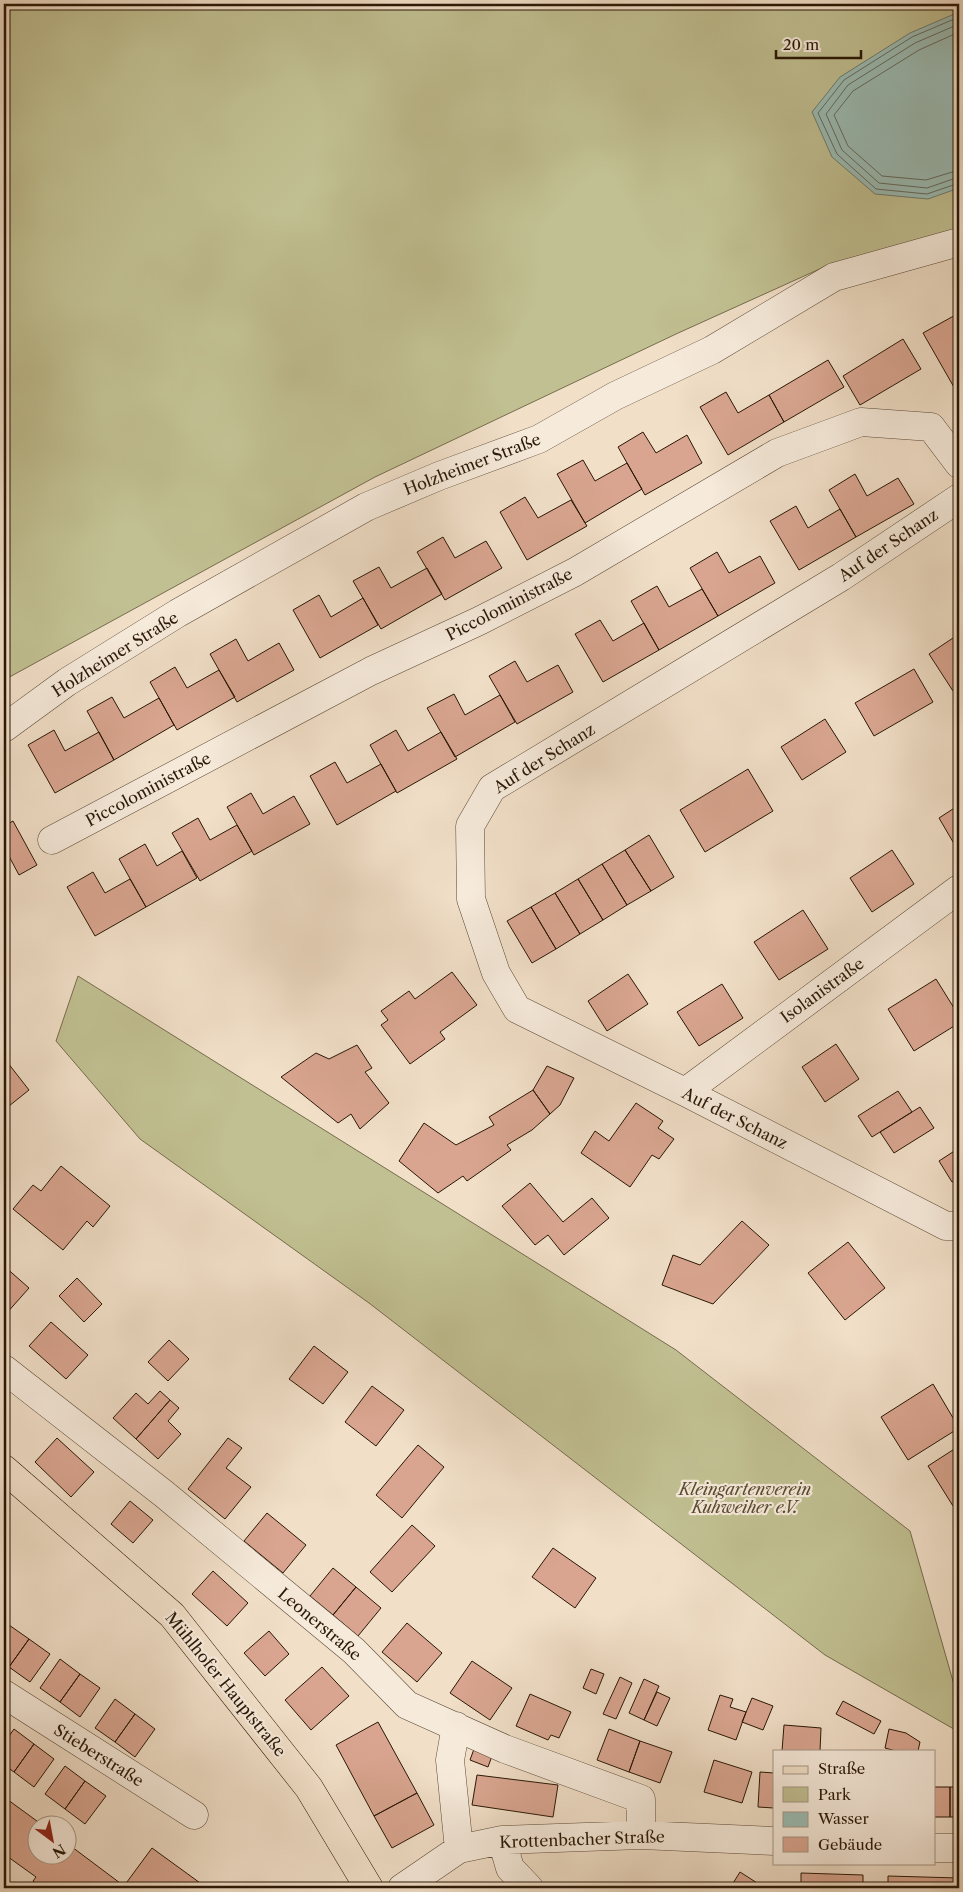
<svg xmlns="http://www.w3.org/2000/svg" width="963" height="1892" viewBox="0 0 963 1892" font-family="'Libre Caslon Text',serif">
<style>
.green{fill:#c1c092;stroke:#756c4c}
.water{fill:#9bbdb6;stroke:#6d7b6f}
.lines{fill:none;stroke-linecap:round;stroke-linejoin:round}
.shore{stroke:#626a5e;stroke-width:1}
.building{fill:#d9a590;stroke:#291705}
.minor-casing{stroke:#5b4936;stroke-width:29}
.primary-casing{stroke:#291705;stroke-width:29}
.minor{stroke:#f6eadb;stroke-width:28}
.primary{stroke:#f1dfc8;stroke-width:28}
.labels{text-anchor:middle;stroke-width:4.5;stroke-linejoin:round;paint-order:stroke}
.street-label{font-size:16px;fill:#291705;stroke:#f6eadb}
.park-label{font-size:16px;font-style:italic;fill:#574a2f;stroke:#f6eadb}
</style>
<rect width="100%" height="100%" fill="#f1dfc8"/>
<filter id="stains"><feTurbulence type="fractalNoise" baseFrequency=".004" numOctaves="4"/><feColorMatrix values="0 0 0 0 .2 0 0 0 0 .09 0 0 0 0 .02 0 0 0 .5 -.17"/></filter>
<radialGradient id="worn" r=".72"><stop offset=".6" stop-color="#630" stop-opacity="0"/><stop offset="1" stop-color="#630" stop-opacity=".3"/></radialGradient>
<path class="green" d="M 4,4 L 959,4 L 959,237 L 824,267 L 676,334 L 375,477 L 4,680 Z
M 78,976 L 676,1350 L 910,1531 L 959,1702 L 959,1732 L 825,1655 L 369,1303 L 140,1139 L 56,1041 Z"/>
<path class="water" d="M 959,12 L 959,188 L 928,199 L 875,194 L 832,157 L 812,112 L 840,77 L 910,33 Z"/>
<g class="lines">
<path class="shore" d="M 959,17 L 912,37 L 844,80 L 818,113 L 837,154 L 876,189 L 927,194 L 959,183
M 959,24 L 915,43 L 848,85 L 826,114 L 842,150 L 879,183 L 927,188 L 959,177
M 959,32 L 919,50 L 853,91 L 834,115 L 848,146 L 882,176 L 926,180 L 959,170"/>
</g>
<path class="building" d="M 959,313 L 959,396 L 923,333 Z
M 903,339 L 921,369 L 860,405 L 843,376 Z
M 828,360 L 844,387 L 784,422 L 769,395 Z
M 726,392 L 738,413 L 769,395 L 784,422 L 728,455 L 700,407 Z
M 643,432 L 656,453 L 687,435 L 702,463 L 645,495 L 618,447 Z
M 583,460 L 595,481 L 627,463 L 642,489 L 585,523 L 557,474 Z
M 855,474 L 867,496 L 898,478 L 914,504 L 856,537 L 829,490 Z
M 525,497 L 538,518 L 571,500 L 587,526 L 527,560 L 500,512 Z
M 796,506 L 808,528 L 840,509 L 856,537 L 799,570 L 770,521 Z
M 443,537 L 455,558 L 486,541 L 502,568 L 445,600 L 417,552 Z
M 717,552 L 729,573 L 760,556 L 775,583 L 718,616 L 690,568 Z
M 379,567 L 391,588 L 427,568 L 442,594 L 381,629 L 353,581 Z
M 657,586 L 669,607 L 702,589 L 718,616 L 659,650 L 631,601 Z
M 319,595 L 331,617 L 363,598 L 378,625 L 320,658 L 293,610 Z
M 600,620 L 613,641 L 644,623 L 659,650 L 603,682 L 575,634 Z
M 959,634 L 959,687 L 953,691 L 929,654 Z
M 236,639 L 248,661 L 279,643 L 294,670 L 237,702 L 210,654 Z
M 515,661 L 527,682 L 558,665 L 573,692 L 517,724 L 489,676 Z
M 175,667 L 187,688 L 219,670 L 235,697 L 177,730 L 150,682 Z
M 914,669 L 933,702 L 874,736 L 855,703 Z
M 454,694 L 465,715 L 500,695 L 515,722 L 455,757 L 427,708 Z
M 112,697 L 124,718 L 159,698 L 174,725 L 114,760 L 87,711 Z
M 825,719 L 846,752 L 802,780 L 781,747 Z
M 54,730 L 65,751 L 99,732 L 114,760 L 55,793 L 28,745 Z
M 396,730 L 408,751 L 441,732 L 457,759 L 397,793 L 370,745 Z
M 335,762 L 347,783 L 381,764 L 396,791 L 337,825 L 310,776 Z
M 748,769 L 773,811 L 705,852 L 680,810 Z
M 251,793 L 263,814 L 294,796 L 310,824 L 254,855 L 227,807 Z
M 959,805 L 959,845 L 956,847 L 939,818 Z
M 198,818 L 210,840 L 237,825 L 252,851 L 200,881 L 172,833 Z
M 13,821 L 37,865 L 19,875 L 4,847 L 4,826 Z
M 649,835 L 674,877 L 651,891 L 625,850 Z
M 145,844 L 157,866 L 182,851 L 197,878 L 146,907 L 119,859 Z
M 625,850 L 651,891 L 627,905 L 602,864 Z
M 892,850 L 914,884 L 872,912 L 850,878 Z
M 602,864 L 627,905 L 603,920 L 578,879 Z
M 93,872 L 105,893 L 130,879 L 146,907 L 95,936 L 67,887 Z
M 578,879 L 603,920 L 580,934 L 555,893 Z
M 555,893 L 580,934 L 556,949 L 531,907 Z
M 531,907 L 556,949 L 532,963 L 507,921 Z
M 803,910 L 828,949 L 779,980 L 754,942 Z
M 452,972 L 477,1005 L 440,1032 L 445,1039 L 410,1064 L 381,1025 L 388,1020 L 381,1011 L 409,991 L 415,999 Z
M 628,974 L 648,1004 L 607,1031 L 588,1001 Z
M 936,979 L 959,1016 L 959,1023 L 914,1051 L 888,1009 Z
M 722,984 L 743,1018 L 699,1046 L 677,1012 Z
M 836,1044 L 859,1079 L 825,1102 L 802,1067 Z
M 357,1045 L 372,1068 L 365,1072 L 389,1103 L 360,1129 L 351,1114 L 338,1123 L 281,1077 L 316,1053 L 329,1059 Z
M 4,1058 L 29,1090 L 4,1110 Z
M 547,1066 L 574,1078 L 560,1105 L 550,1114 L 533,1090 Z
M 533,1090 L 550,1114 L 532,1130 L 507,1145 L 511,1150 L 467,1181 L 463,1176 L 438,1193 L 399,1161 L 424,1123 L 456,1145 L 494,1125 L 489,1117 Z
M 898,1091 L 912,1112 L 872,1137 L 858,1116 Z
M 636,1103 L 663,1121 L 658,1128 L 674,1139 L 659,1159 L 652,1155 L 630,1187 L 581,1153 L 595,1131 L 609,1141 Z
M 920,1107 L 934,1128 L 894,1153 L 880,1132 Z
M 959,1148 L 959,1178 L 952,1182 L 939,1161 Z
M 61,1166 L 110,1206 L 93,1227 L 87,1221 L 63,1250 L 13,1209 L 33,1185 L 41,1191 Z
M 530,1183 L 563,1222 L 592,1198 L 609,1218 L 564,1255 L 548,1235 L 535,1245 L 502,1206 Z
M 742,1221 L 769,1245 L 713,1304 L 662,1285 L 673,1255 L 700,1265 Z
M 848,1242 L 885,1288 L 845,1320 L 808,1273 Z
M 4,1266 L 29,1288 L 5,1315 L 4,1314 Z
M 77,1278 L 102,1304 L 84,1322 L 59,1296 Z
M 51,1322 L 88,1355 L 66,1379 L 29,1346 Z
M 169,1340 L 189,1359 L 168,1381 L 148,1362 Z
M 314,1346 L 348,1372 L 323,1404 L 289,1379 Z
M 933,1384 L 959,1428 L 908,1460 L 881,1417 Z
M 372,1386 L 404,1410 L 376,1446 L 345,1422 Z
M 160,1391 L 170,1400 L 136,1439 L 113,1418 L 136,1393 L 148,1404 Z
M 170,1400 L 179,1408 L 168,1421 L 181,1434 L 158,1459 L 136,1439 Z
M 57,1438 L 94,1472 L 71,1497 L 35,1462 Z
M 228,1438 L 242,1448 L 226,1468 L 251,1487 L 225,1519 L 188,1489 Z
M 418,1445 L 444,1467 L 402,1518 L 376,1495 Z
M 959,1446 L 959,1502 L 953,1506 L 928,1466 Z
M 130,1501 L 153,1520 L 133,1543 L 111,1524 Z
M 267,1513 L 306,1545 L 283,1573 L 244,1541 Z
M 412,1525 L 435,1546 L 392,1592 L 370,1572 Z
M 553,1548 L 596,1578 L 575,1608 L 532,1577 Z
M 333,1568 L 356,1587 L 333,1615 L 310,1596 Z
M 213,1571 L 248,1603 L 227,1626 L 192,1594 Z
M 356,1587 L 381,1608 L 358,1636 L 333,1615 Z
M 407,1623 L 442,1653 L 417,1682 L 382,1652 Z
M 9,1625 L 29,1639 L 9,1667 L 4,1664 L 4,1632 Z
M 269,1631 L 289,1654 L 265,1676 L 244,1653 Z
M 29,1639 L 50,1654 L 30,1682 L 9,1667 Z
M 60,1659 L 80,1674 L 60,1702 L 40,1688 Z
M 472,1661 L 512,1688 L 490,1720 L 450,1693 Z
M 322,1667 L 349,1696 L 311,1730 L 285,1700 Z
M 591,1669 L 604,1674 L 596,1694 L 583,1688 Z
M 80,1674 L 100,1688 L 80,1717 L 60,1702 Z
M 620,1677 L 632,1683 L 616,1719 L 603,1714 Z
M 644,1679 L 659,1686 L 644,1720 L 629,1713 Z
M 657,1692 L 670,1698 L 657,1726 L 644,1720 Z
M 530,1694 L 571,1712 L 559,1738 L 551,1735 L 548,1740 L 516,1726 Z
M 720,1695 L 733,1699 L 730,1707 L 746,1712 L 736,1740 L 708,1730 Z
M 752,1698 L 773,1706 L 763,1730 L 742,1722 Z
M 115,1699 L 135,1714 L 115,1742 L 95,1728 Z
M 843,1701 L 881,1721 L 874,1734 L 836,1714 Z
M 135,1714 L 155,1729 L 135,1757 L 115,1742 Z
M 378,1722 L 417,1793 L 374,1816 L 336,1745 Z
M 784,1725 L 821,1728 L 820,1751 L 782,1751 Z
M 14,1729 L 34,1744 L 14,1772 L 4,1765 L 4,1743 Z
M 609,1729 L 640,1741 L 629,1772 L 597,1760 Z
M 889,1729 L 906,1733 L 920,1742 L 918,1751 L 896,1751 L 885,1748 Z
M 640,1741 L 672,1752 L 660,1783 L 629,1772 Z
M 34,1744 L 54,1759 L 34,1787 L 14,1772 Z
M 474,1749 L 492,1756 L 488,1767 L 470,1760 Z
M 714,1760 L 752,1772 L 742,1803 L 704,1792 Z
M 65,1766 L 85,1781 L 65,1809 L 45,1794 Z
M 760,1772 L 774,1773 L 774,1808 L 758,1807 Z
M 477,1775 L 558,1785 L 553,1817 L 472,1805 Z
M 85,1781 L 106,1796 L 85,1824 L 65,1809 Z
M 934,1787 L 950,1787 L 950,1817 L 934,1817 Z
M 950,1787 L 959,1787 L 959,1817 L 950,1817 Z
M 417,1793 L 434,1825 L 392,1848 L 374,1816 Z
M 4,1797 L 41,1824 L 38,1824 L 38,1854 L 68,1854 L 68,1844 L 124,1886 L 152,1848 L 207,1888 L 43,1888 L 33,1881 L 36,1877 L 4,1854 Z
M 740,1872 L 765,1888 L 730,1888 Z
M 801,1873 L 863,1875 L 863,1888 L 801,1888 Z
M 888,1876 L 959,1878 L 959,1888 L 888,1888 Z"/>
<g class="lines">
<g class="minor-casing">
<path id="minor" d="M 959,498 L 841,577 L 492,788 L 470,826 L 471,899 L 496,973 L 517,1009 L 685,1092 L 946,1226 L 959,1226
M 4,728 L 67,682 L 178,613 L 366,507 L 439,476 L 539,439 L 615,396 L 712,350 L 834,277 L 959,242
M 52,840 L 371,671 L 479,621 L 575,572 L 777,453 L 861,422 L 931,427 L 959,464
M 685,1092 L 959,889
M 4,1369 L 164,1494 L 354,1651 L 407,1705 L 505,1749 L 641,1799 L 641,1835
M 4,1694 L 194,1815
M 456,1726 L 450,1760 L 459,1849
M 502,1840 L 510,1868 L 529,1888
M 934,1848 L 959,1848
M 402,1888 L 459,1849 L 502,1840 L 641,1835 L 774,1841"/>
</g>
<g class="primary-casing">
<path id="primary" d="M 4,1469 L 172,1615 L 309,1788 L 369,1888"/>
</g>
<use href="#minor" class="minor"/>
<use href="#primary" class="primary"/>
</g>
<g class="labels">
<g class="street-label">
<text transform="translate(472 464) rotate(-21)" y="6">Holzheimer Straße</text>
<text transform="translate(888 545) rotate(-34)" y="6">Auf der Schanz</text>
<text transform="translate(509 604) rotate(-27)" y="6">Piccoloministraße</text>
<text transform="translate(115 654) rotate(-32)" y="6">Holzheimer Straße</text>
<text transform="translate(544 758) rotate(-32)" y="6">Auf der Schanz</text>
<text transform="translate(148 789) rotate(-28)" y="6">Piccoloministraße</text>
<text transform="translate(822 990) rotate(-36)" y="6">Isolanistraße</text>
<text transform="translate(735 1118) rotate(27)" y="6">Auf der Schanz</text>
<text transform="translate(320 1624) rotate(40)" y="6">Leonerstraße</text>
<text transform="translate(226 1684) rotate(51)" y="6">Mühlhofer Hauptstraße</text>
<text transform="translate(99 1755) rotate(32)" y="6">Stieberstraße</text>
<text transform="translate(582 1839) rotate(-2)" y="6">Krottenbacher Straße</text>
</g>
<g class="park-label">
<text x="745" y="1495">Kleingartenverein<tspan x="745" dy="18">Kuhweiher e.V.</tspan></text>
</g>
</g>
<rect width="963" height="1892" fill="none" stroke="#f1dfc8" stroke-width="20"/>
<rect x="5" y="5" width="953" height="1882" fill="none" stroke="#291705" stroke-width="2.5"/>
<rect x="10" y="10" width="943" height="1872" fill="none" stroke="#291705"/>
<rect x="773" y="1750" width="162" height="115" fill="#f6eadb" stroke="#a49685"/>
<rect x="783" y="1766" width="25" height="8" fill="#f1dfc8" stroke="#a49685"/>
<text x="818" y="1774" font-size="15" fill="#291705">Straße</text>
<rect x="783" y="1787" width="25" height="15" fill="#c1c092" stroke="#a49685"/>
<text x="818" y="1800" font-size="15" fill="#291705">Park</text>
<rect x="783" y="1812" width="25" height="15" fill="#9bbdb6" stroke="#a49685"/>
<text x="818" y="1824" font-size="15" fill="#291705">Wasser</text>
<rect x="783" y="1837" width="25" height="15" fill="#d9a590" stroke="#a49685"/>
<text x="818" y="1850" font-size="15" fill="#291705">Gebäude</text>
<g transform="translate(52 1840) rotate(148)"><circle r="24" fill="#f6eadb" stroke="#a49685"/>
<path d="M0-4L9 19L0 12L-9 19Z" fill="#8f2418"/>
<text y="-8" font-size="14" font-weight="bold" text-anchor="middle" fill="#291705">N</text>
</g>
<path d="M776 50v8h85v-8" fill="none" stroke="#291705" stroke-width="2.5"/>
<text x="783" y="50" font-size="15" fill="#291705" stroke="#f6eadb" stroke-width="4" paint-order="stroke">20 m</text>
<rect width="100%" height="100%" filter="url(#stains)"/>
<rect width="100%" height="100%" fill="url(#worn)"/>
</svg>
